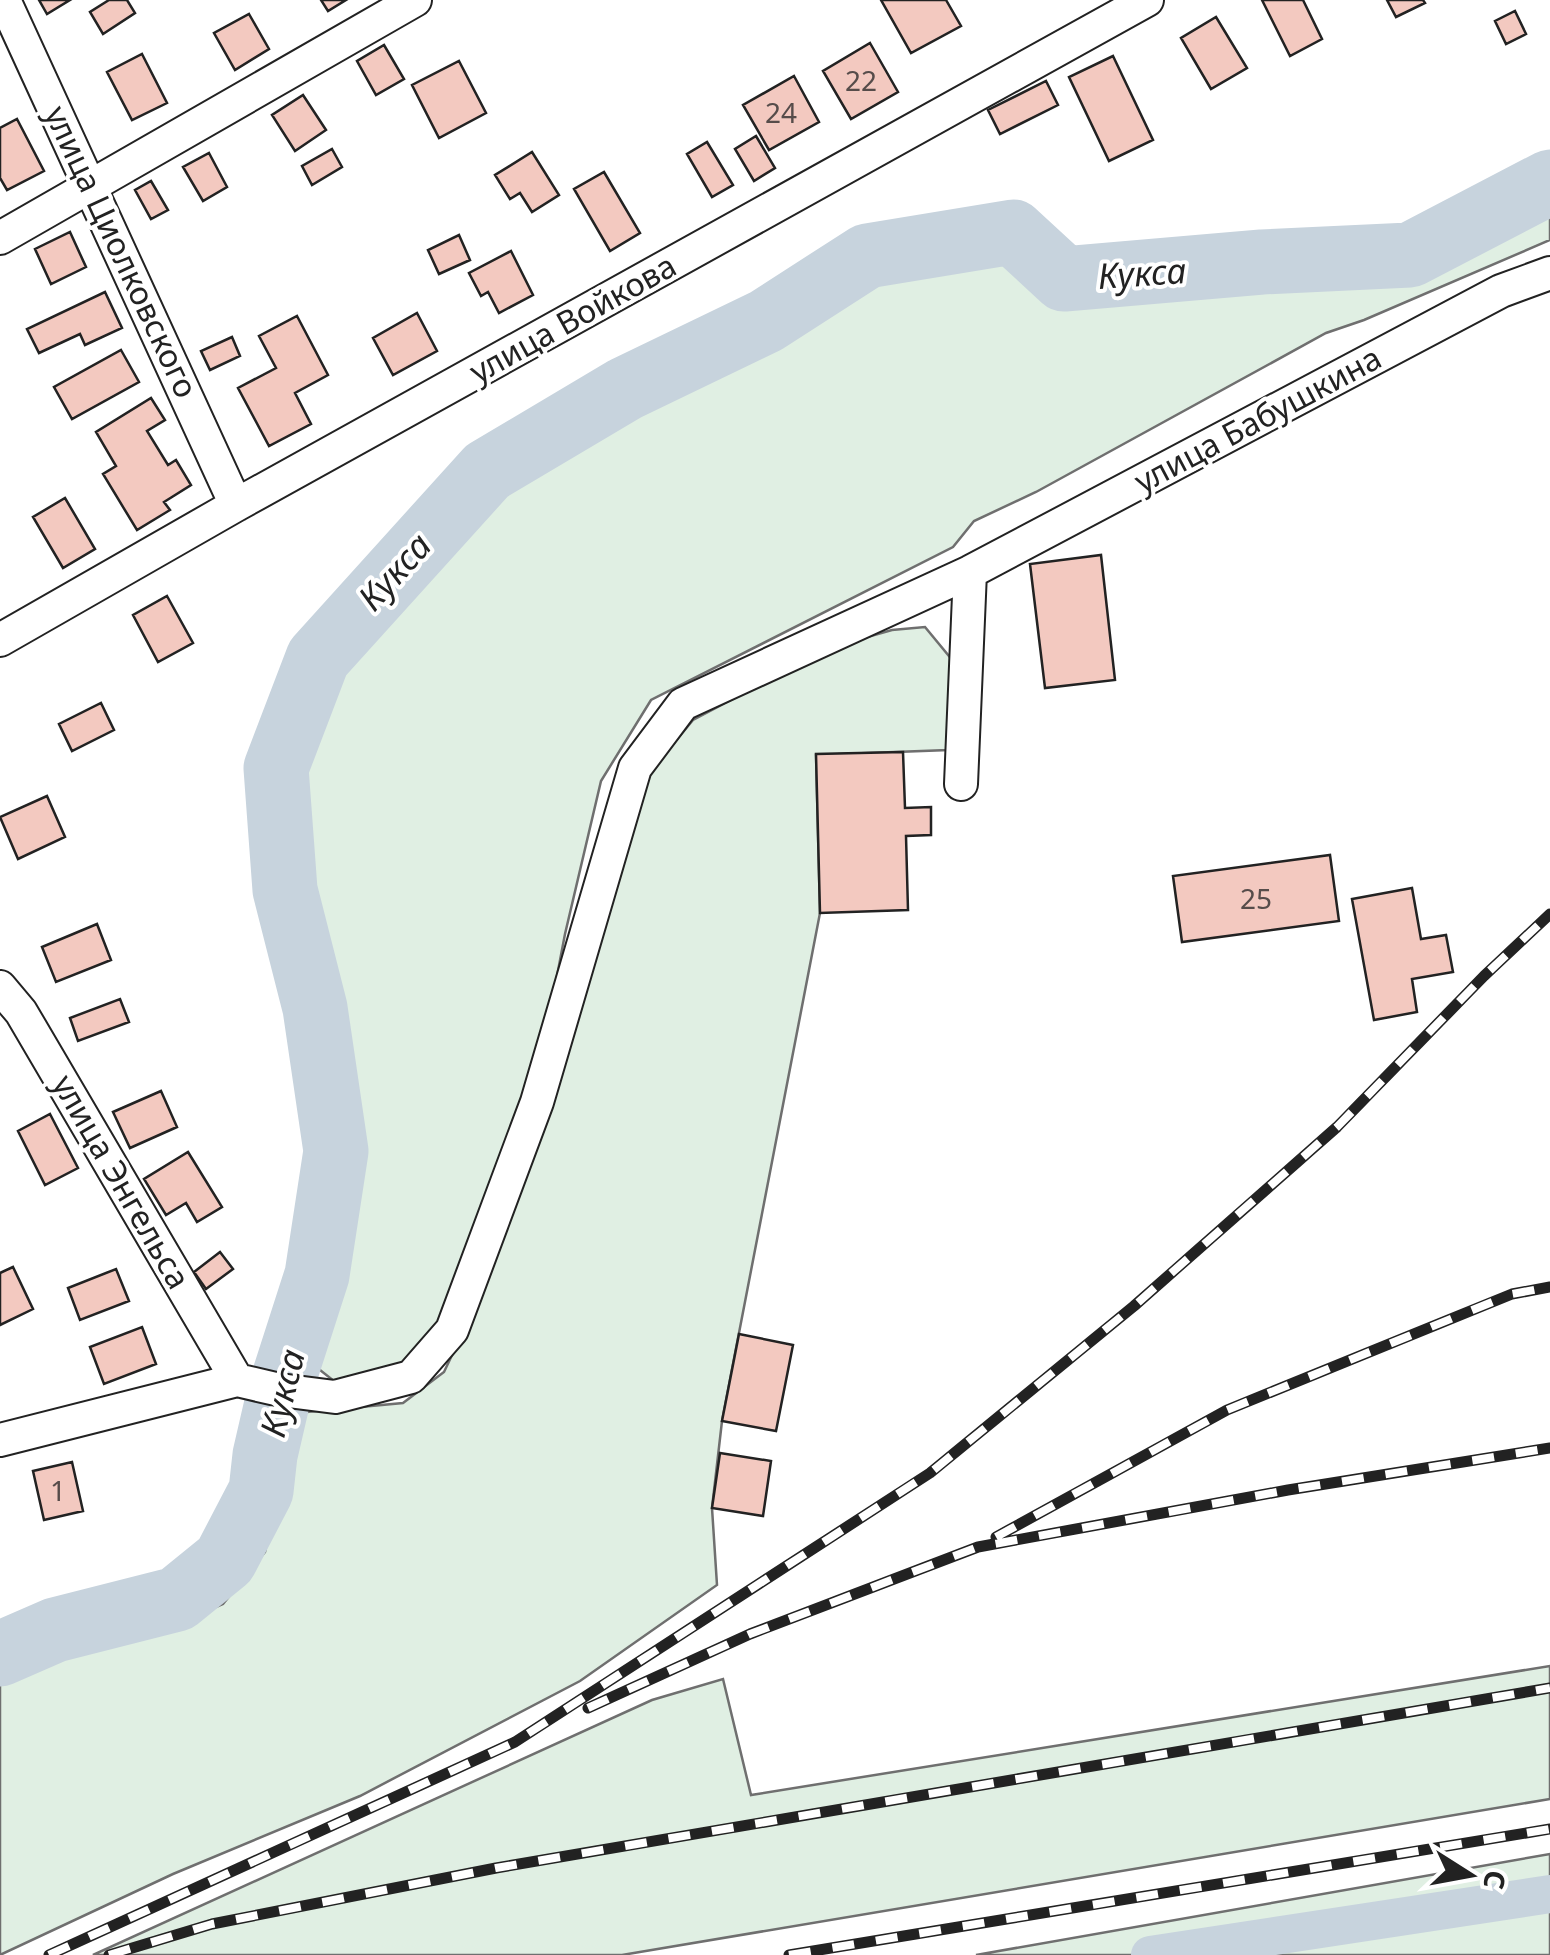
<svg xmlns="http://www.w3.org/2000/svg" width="1550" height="1955" viewBox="0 0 1550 1955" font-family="'Noto Sans',sans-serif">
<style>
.green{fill:#e0efe3;stroke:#6f6f6f;stroke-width:2.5}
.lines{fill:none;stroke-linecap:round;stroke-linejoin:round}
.canal{stroke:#c7d3dd;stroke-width:38}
.river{stroke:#c7d3dd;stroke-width:65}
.building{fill:#f3c9c0;stroke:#222;stroke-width:2.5}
.street-casing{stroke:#222;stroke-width:36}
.street{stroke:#fff;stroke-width:32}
.rail-casing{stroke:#222;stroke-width:11}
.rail{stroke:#fff;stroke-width:8;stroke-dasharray:22;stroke-linecap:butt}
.labels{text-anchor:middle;stroke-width:8;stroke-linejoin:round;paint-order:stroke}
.number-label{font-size:28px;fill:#564c4a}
.street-label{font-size:32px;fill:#222;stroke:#fff}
.water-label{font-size:35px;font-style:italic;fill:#222;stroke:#fff}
</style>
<rect width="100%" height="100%" fill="#fff"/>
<path class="green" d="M 1550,198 L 1550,240 L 1364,320 L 1326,333 L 1036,492 L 974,521 L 953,547 L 651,700 L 601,781 L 565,934 L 540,1065 L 438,1332 L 403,1368 L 339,1385 L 306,1359 L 354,1191 L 351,1121 L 327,987 L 295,881 L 295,774 L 327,679 L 376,613 L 506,479 L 884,272 L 1001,246 L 1050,288 L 1397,270 Z
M 925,627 L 953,661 L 948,750 L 816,755 L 820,913 L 722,1421 L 712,1508 L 717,1585 L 580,1681 L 360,1796 L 173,1874 L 0,1955 L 0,1672 L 74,1643 L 142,1639 L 223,1604 L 265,1552 L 296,1413 L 403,1403 L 444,1372 L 472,1313 L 650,772 L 693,720 L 832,647 L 892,630 Z
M 1550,1666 L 1550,1799 L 622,1955 L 93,1955 L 652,1700 L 723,1679 L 751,1795 Z
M 1550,1854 L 1550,1955 L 976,1955 Z"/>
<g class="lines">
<path class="canal" d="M 1150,1955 L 1550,1894"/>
<path class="river" d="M 0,1654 L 55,1630 L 177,1599 L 225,1560 L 261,1491 L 265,1455 L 280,1390 L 317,1275 L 336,1151 L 315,1008 L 285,890 L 276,768 L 318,658 L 487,471 L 625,389 L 766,321 L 867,256 L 1013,232 L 1064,279 L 1262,262 L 1410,255 L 1550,182"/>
</g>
<path class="building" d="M 39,0 L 70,0 L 47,14 Z
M 109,0 L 127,0 L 135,13 L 103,34 L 90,12 Z
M 321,0 L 346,0 L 328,11 Z
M 881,0 L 946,0 L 961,26 L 911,53 Z
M 1262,0 L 1303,0 L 1322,39 L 1290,56 Z
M 1387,0 L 1423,0 L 1425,3 L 1396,17 Z
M 1515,11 L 1526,34 L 1506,44 L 1495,21 Z
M 249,14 L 269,49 L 235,70 L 214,33 Z
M 1216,17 L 1247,68 L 1211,89 L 1181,38 Z
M 870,43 L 898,92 L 851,119 L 823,71 Z
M 384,45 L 404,79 L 376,95 L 357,61 Z
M 142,54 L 167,103 L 132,120 L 107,72 Z
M 1113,56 L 1153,140 L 1109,161 L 1069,77 Z
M 459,61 L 486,113 L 439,138 L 412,85 Z
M 794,76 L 819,122 L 769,150 L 743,105 Z
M 1046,81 L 1058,105 L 1000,134 L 988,110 Z
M 303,95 L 326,130 L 295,151 L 272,115 Z
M 17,119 L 44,171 L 7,190 L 0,178 L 0,128 Z
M 756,136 L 775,168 L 754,181 L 735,149 Z
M 707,142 L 733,185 L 712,197 L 687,154 Z
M 332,149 L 342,167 L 312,185 L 302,166 Z
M 532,152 L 559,195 L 532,212 L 520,193 L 510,199 L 495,175 Z
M 209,153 L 227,187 L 203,201 L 183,167 Z
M 604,172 L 640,233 L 610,251 L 574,189 Z
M 151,181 L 168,210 L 151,219 L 135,190 Z
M 70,232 L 86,267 L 51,284 L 35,249 Z
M 459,235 L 470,260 L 439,274 L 428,250 Z
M 511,251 L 533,295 L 499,313 L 488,292 L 481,296 L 469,273 Z
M 105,292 L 122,328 L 85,345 L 80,334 L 39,353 L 27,329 Z
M 417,313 L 437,351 L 393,375 L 373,338 Z
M 297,316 L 328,375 L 295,393 L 311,424 L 269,446 L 238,388 L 276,368 L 259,336 Z
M 232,337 L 240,356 L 210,370 L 201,351 Z
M 121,350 L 139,382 L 72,419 L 54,387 Z
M 151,398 L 165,420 L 147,431 L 168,465 L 176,460 L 191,485 L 164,502 L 170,510 L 137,530 L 103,474 L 116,466 L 96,432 Z
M 65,498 L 95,549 L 63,568 L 33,517 Z
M 1101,555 L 1115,680 L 1045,688 L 1030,564 Z
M 167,596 L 193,643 L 158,662 L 133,615 Z
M 101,703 L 114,730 L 72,751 L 59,724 Z
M 903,752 L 905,808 L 931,807 L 931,835 L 906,836 L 908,910 L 820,913 L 816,754 Z
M 47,796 L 65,837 L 18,859 L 0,817 Z
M 1330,855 L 1339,921 L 1182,942 L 1173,876 Z
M 1412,888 L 1421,939 L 1446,935 L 1453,972 L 1412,979 L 1417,1012 L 1374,1020 L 1352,899 Z
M 97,924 L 111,960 L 56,982 L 42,947 Z
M 120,999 L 129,1022 L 78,1041 L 70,1018 Z
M 161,1091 L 177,1127 L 130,1148 L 113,1112 Z
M 50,1114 L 78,1168 L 45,1185 L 18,1131 Z
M 188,1152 L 222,1207 L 197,1222 L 186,1203 L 166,1215 L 144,1179 Z
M 220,1252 L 233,1269 L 206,1289 L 194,1272 Z
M 13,1267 L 33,1309 L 0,1325 L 0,1273 Z
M 116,1269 L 129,1301 L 80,1320 L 68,1288 Z
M 142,1327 L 156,1364 L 104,1384 L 90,1347 Z
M 739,1334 L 793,1345 L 776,1431 L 722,1421 Z
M 720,1453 L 771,1461 L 763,1516 L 712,1508 Z
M 72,1462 L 83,1511 L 44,1520 L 33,1471 Z"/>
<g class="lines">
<g class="street-casing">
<path id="street" d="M 4,0 L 236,505
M 0,238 L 415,0
M 0,640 L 236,505 L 1147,0
M 961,784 L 970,572
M 0,987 L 21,1012 L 237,1380
M 0,1440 L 237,1380 L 280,1390 L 335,1397 L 411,1377 L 452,1330 L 537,1102 L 635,768 L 683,704 L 970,572 L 1501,291 L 1550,273"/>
</g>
<use href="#street" class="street"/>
<g class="rail-casing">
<path id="rail" d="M 996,1537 L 1227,1410 L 1512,1294 L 1550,1287
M 588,1708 L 750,1634 L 978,1547 L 1288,1490 L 1550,1448
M 49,1955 L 515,1742 L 930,1473 L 1134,1306 L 1337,1127 L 1484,976 L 1550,914
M 109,1955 L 212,1924 L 496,1868 L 1550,1688
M 789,1955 L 1550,1829"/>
</g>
<use href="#rail" class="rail"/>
</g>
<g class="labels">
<g class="number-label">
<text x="861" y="91">22</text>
<text x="781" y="123">24</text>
<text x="1256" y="909">25</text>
<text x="58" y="1501">1</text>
</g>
<g class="street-label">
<text transform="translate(121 252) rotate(65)" y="11">улица Циолковского</text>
<text transform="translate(573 319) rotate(-29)" y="11">улица Войкова</text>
<text transform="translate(1258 420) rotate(-28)" y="11">улица Бабушкина</text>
<text transform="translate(121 1182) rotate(60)" y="11">улица Энгельса</text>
</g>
<g class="water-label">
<text transform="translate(1142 274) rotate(-4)" y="12">Кукса</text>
<text transform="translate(395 572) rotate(-48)" y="12">Кукса</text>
<text transform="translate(283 1393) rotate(-76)" y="12">Кукса</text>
</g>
</g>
<g transform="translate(1470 1875) rotate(101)" stroke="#ffffff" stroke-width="8" paint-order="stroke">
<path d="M0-8L18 38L0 25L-18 38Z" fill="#222222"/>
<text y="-15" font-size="28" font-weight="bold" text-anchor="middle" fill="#222222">С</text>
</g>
</svg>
